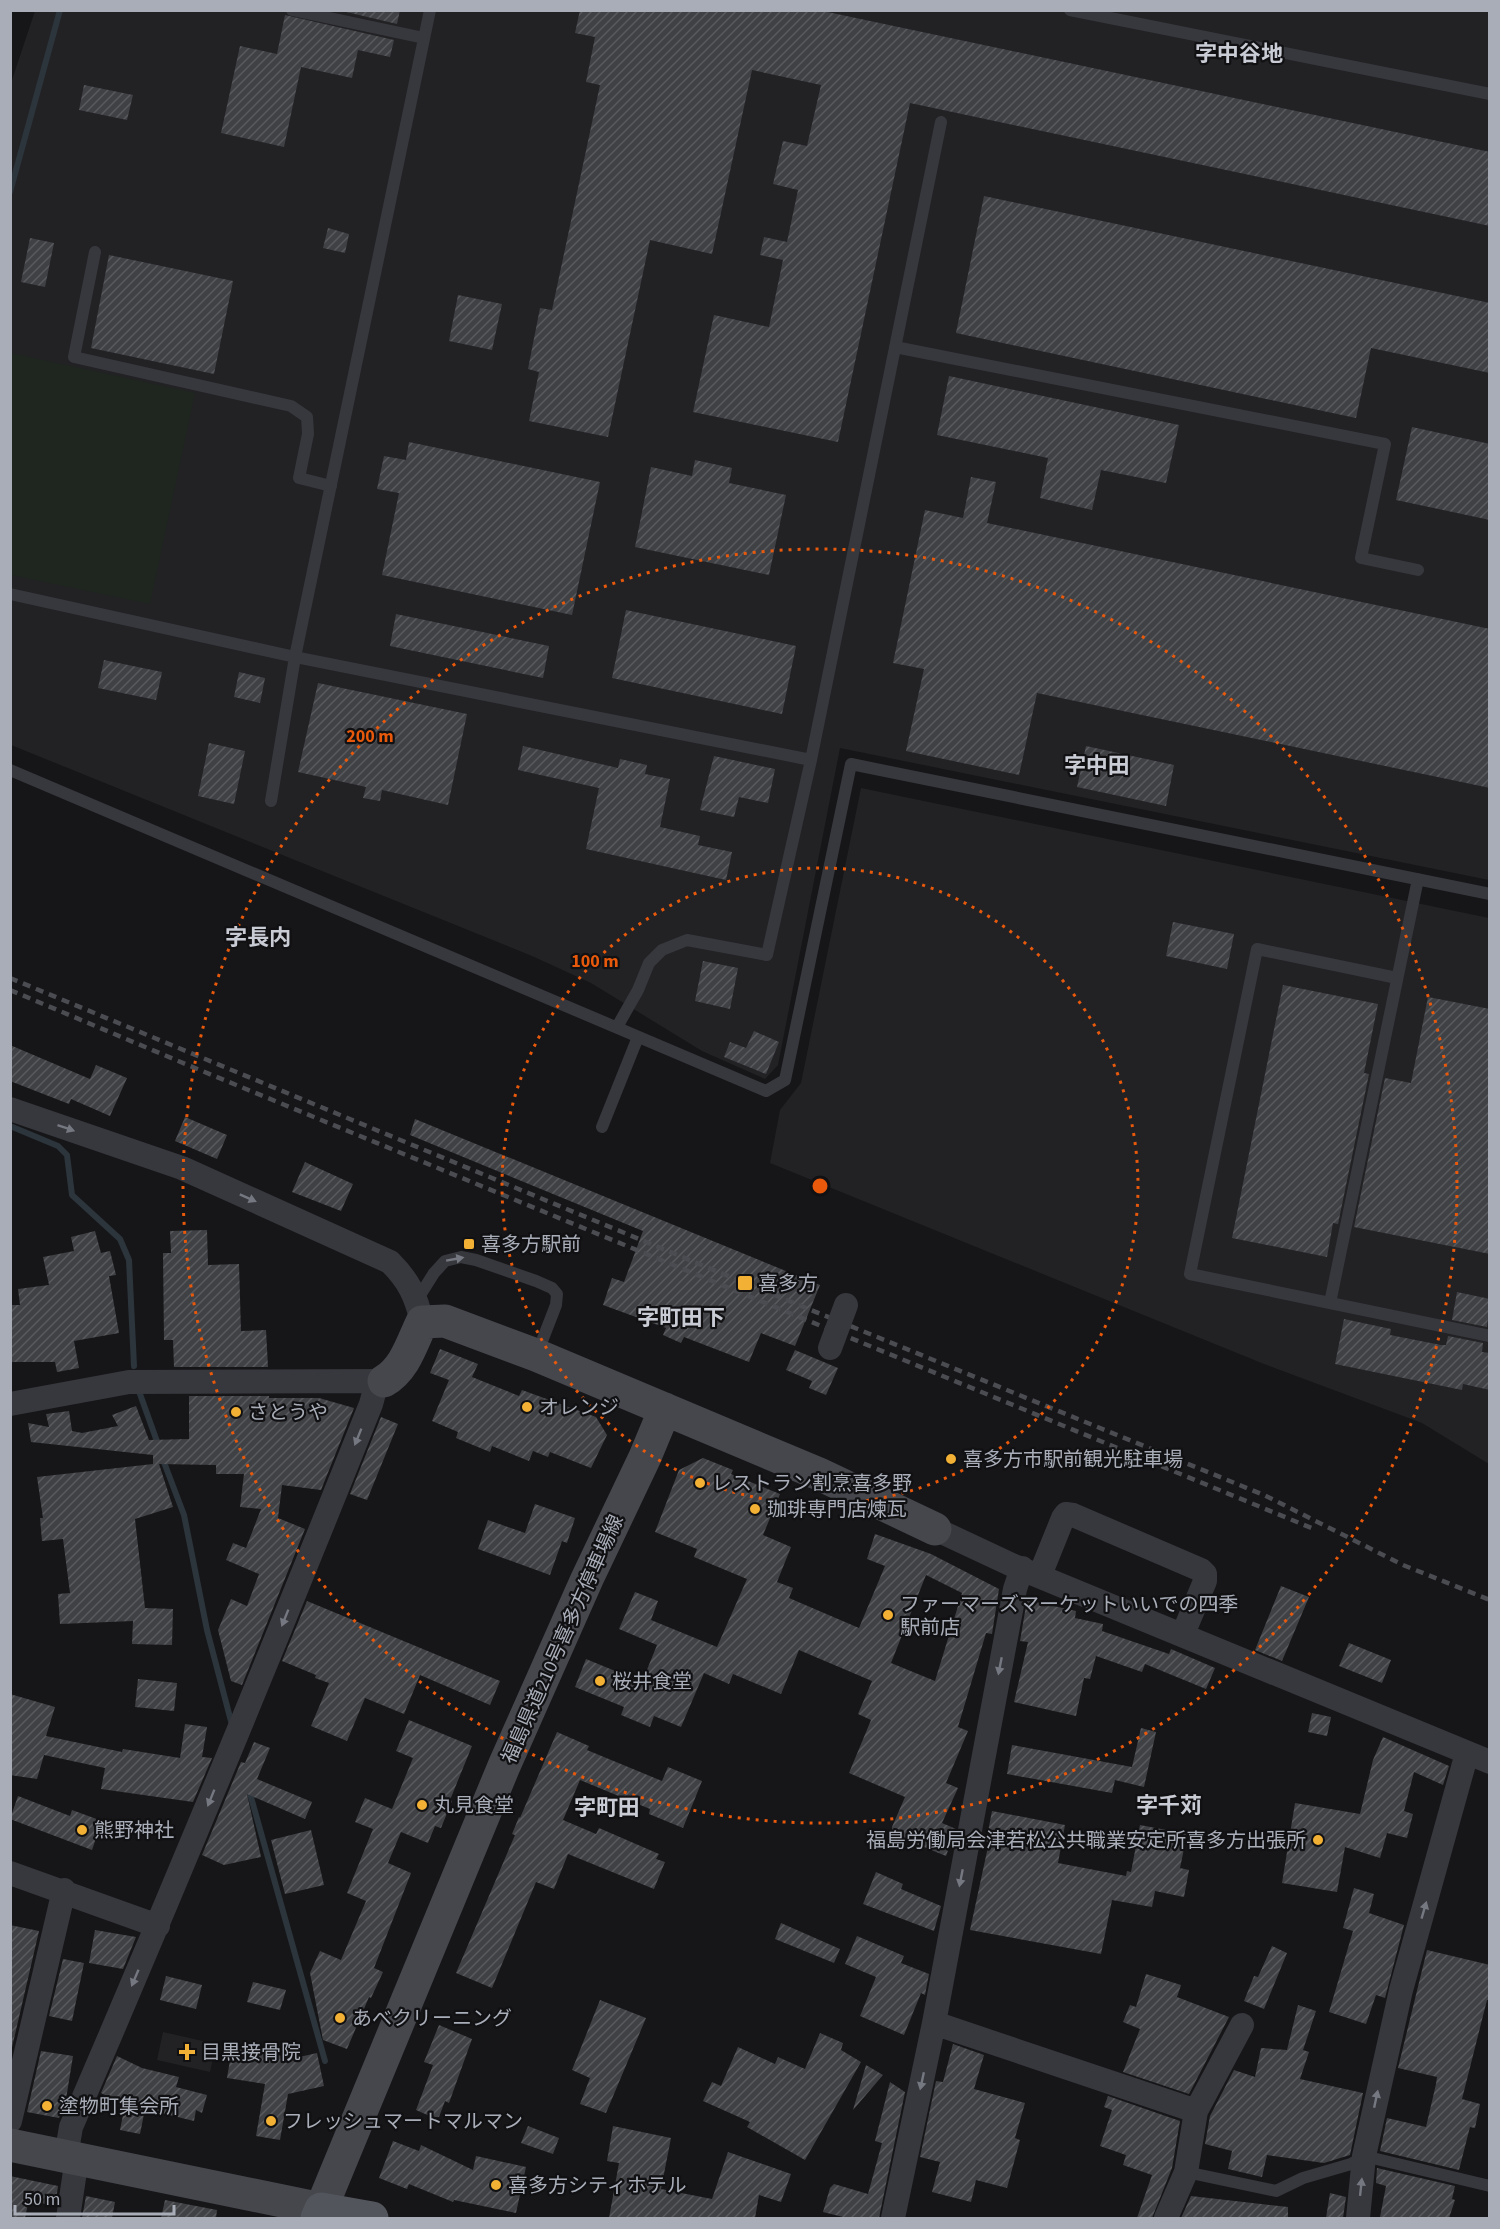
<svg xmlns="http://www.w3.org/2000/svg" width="1500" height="2229" viewBox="0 0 1500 2229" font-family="'Source Sans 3','Noto Sans JP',sans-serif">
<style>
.built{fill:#222225}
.green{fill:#1e261f}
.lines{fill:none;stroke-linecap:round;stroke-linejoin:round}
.stream{stroke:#2c353c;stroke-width:6}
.building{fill:url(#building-hatch);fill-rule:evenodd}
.lane{stroke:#37383d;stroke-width:12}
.street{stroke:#37383d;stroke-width:24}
.secondary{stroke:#45474d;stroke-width:33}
.primary{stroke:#53555c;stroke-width:33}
.rail{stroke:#4a4c52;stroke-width:4.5;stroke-dasharray:8 6;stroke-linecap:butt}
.street-bridge{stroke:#37383d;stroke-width:24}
.oneway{fill:#757881}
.ring{fill:none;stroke:#e8590c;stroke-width:3;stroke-dasharray:3 6}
.poi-dot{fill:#f2b134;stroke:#111113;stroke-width:2}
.labels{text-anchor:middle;stroke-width:4.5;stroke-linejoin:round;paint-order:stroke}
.poi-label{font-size:20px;fill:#a8adb8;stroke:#111113;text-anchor:start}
.street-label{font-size:20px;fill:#a8adb8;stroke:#111113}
.quarter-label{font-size:22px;font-weight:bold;fill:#c9ccd4;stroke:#111113}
.centre{fill:#e8590c;stroke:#111113;stroke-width:3}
.ring-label{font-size:18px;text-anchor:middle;font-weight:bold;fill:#e8590c;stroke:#111113;stroke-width:4.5;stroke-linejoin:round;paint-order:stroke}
</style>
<defs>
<pattern id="building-hatch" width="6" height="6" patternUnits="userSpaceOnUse" patternTransform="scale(1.5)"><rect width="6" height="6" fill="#404145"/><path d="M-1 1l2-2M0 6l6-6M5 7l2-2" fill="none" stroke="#595a5e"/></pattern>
</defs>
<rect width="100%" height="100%" fill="#161618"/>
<path class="built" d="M 35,11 L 1489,11 L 1489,880 L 840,748 L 778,1065 L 765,1079 L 702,1051 L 591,983 L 532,956 L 11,745 L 10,86 Z
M 861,788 L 1489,918 L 1489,1464 L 1422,1423 L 1264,1364 L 770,1163 L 780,1110 L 801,1083 Z
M 163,2032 L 216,2044 L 210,2072 L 157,2060 Z"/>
<path class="green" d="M 11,353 L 195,393 L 150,604 L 11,575 Z"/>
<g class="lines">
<path class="stream" d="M 10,192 L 60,10
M 10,1126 L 58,1146 L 67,1155 L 72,1195 L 120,1239 L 129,1260 L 134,1366
M 140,1394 L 159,1447
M 162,1457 L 184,1515 L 207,1630 L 232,1725
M 249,1790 L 325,2061"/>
</g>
<path class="building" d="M 338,10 L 400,10 L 397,24 Z
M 580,10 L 818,10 L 1490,152 L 1490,226 L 910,103 L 838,442 L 693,412 L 714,315 L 769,327 L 783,260 L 760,255 L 764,237 L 787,242 L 798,190 L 773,184 L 783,141 L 807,146 L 821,85 L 752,70 L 712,254 L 650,240 L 608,437 L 529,421 L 539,372 L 528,369 L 540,308 L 552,310 L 600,85 L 586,82 L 595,37 L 575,33 Z
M 285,15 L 394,40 L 390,57 L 358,50 L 352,78 L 301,67 L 284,147 L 221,133 L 240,46 L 277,54 Z
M 84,85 L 133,95 L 127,120 L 79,110 Z
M 984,196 L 1490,303 L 1490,373 L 1371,348 L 1356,418 L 956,333 Z
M 328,228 L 349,234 L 345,253 L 323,248 Z
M 30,238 L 54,243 L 45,287 L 21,282 Z
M 109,255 L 233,281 L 214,374 L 91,348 Z
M 458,295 L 502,304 L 492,350 L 449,341 Z
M 949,376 L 1179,425 L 1166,483 L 1101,470 L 1092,510 L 1040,498 L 1048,458 L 937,435 Z
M 1412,427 L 1490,444 L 1490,520 L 1396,500 Z
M 409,442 L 600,482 L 572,615 L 382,575 L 399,493 L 377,489 L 384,456 L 406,460 Z
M 695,460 L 732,468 L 729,483 L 786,495 L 769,575 L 635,547 L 651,467 L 692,476 Z
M 971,477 L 996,482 L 987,523 L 1490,629 L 1490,788 L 1037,693 L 1019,775 L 906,751 L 924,669 L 893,663 L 925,510 L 963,518 Z
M 626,610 L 796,646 L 782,714 L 612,678 Z
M 396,614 L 549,646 L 543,678 L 390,646 Z
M 104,660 L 162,672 L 156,700 L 98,688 Z
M 239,672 L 265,678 L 260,703 L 234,697 Z
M 318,683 L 467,714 L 448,805 L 382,790 L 380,801 L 363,798 L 366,787 L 298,772 Z
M 209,743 L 245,751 L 234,804 L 198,796 Z
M 523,746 L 618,768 L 620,759 L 647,765 L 645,774 L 670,779 L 660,827 L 700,836 L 698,845 L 732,852 L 726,880 L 586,849 L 599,788 L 518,770 Z
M 1086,746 L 1174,765 L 1166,806 L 1077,787 Z
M 714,756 L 775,769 L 768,803 L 739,797 L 734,817 L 700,810 Z
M 1173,922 L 1234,934 L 1227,969 L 1166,956 Z
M 703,961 L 738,968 L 730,1009 L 695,1001 Z
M 1283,985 L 1378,1004 L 1364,1073 L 1369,1074 L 1338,1224 L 1333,1223 L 1327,1257 L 1232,1238 Z
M 1428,997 L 1490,1009 L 1490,1254 L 1354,1227 L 1385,1078 L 1411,1083 Z
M 754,1031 L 779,1042 L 766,1074 L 724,1057 L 730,1042 L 746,1048 Z
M 10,1045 L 90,1079 L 96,1065 L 127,1078 L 110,1116 L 71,1099 L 69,1104 L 10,1081 Z
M 185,1117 L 227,1135 L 217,1159 L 175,1141 Z
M 415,1119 L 820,1285 L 795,1346 L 761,1333 L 749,1362 L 684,1337 L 681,1343 L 663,1335 L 666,1328 L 603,1305 L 612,1278 L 624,1282 L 643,1231 L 410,1135 Z
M 305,1162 L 353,1184 L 341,1211 L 292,1192 Z
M 207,1230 L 208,1265 L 239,1264 L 241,1331 L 266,1330 L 268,1367 L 174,1367 L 173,1340 L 164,1340 L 163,1253 L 171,1253 L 170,1231 Z
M 95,1231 L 101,1253 L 110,1251 L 116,1275 L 109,1276 L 119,1333 L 74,1341 L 79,1368 L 57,1372 L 55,1362 L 10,1362 L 10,1305 L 20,1305 L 18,1289 L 49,1285 L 43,1257 L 74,1251 L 71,1237 Z
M 1457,1292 L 1490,1299 L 1487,1327 L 1452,1320 Z
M 1344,1319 L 1391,1329 L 1390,1335 L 1441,1345 L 1446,1345 L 1448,1336 L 1483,1343 L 1482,1352 L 1490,1353 L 1490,1390 L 1463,1384 L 1462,1390 L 1335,1364 Z
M 440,1349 L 478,1364 L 472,1377 L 519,1396 L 522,1390 L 596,1417 L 607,1435 L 591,1468 L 550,1452 L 548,1457 L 533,1451 L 529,1461 L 492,1446 L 490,1452 L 456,1438 L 458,1432 L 432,1421 L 449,1380 L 430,1373 Z
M 795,1350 L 838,1368 L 826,1395 L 809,1388 L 812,1381 L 786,1370 Z
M 189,1396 L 269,1396 L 269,1398 L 319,1398 L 354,1408 L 321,1490 L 282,1485 L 278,1518 L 305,1529 L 242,1685 L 231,1681 L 218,1630 L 231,1599 L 247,1606 L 259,1574 L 226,1560 L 233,1543 L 246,1548 L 261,1509 L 240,1507 L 244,1474 L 216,1474 L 216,1465 L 159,1464 L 173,1507 L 135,1519 L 145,1608 L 173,1609 L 172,1645 L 132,1644 L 133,1621 L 60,1624 L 58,1594 L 70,1593 L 63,1539 L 42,1541 L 40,1518 L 43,1518 L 37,1477 L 153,1464 L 153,1455 L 31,1442 L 28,1423 L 49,1427 L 46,1414 L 69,1411 L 72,1431 L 82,1433 L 118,1426 L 112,1415 L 136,1406 L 149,1440 L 189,1439 Z
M 381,1417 L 398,1424 L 367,1500 L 350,1494 Z
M 703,1458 L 733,1470 L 731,1474 L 780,1494 L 763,1535 L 791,1547 L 777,1582 L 793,1588 L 789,1598 L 859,1628 L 885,1566 L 867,1559 L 875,1534 L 931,1554 L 999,1589 L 992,1634 L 986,1633 L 958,1727 L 968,1731 L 946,1783 L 958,1788 L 942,1823 L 956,1829 L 946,1856 L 892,1834 L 892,1827 L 905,1797 L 849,1773 L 871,1720 L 858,1714 L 872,1681 L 799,1650 L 781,1694 L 733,1674 L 729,1684 L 704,1673 L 681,1727 L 654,1716 L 650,1727 L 621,1715 L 624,1707 L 575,1687 L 586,1659 L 642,1682 L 657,1645 L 619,1629 L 635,1592 L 658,1601 L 651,1620 L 717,1647 L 747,1579 L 694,1557 L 697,1549 L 655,1532 L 679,1470 ZM 926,1575 L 962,1593 L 935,1681 L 891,1663 Z
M 535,1504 L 575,1518 L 567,1543 L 562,1541 L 550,1575 L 478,1549 L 488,1520 L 525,1533 Z
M 1281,1586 L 1309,1597 L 1282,1661 L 1255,1650 Z
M 1027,1600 L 1076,1611 L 1075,1618 L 1103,1624 L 1102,1631 L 1169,1654 L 1171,1649 L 1215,1668 L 1206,1689 L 1145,1664 L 1142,1672 L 1096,1656 L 1090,1679 L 1084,1678 L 1076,1716 L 1014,1702 L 1028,1642 L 1020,1641 Z
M 307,1601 L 500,1681 L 490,1705 L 420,1675 L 404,1714 L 365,1698 L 347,1741 L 311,1726 L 329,1683 L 315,1678 L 316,1675 L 282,1661 Z
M 1349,1643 L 1391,1660 L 1382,1683 L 1339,1666 Z
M 138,1679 L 177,1683 L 174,1711 L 135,1707 Z
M 10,1694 L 55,1707 L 46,1736 L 122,1752 L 123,1749 L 180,1758 L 185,1724 L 207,1727 L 202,1757 L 212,1758 L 193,1802 L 101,1789 L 105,1768 L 44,1755 L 37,1779 L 10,1775 Z
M 1312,1713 L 1331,1717 L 1327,1736 L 1308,1732 Z
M 409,1720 L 472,1746 L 450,1800 L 452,1801 L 441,1828 L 435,1826 L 428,1843 L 401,1832 L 388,1863 L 411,1873 L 374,1968 L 383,1972 L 371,1998 L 369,1997 L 347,2049 L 323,2040 L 310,1973 L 320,1951 L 341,1960 L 366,1901 L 347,1893 L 373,1829 L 355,1822 L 365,1798 L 392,1809 L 413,1758 L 396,1751 Z
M 1141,1728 L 1156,1732 L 1144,1787 L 1115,1780 L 1112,1793 L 1007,1774 L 1012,1745 L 1132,1767 Z
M 557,1732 L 589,1746 L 587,1750 L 662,1781 L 668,1767 L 702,1781 L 683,1828 L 649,1814 L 650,1809 L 580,1780 L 563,1820 L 596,1834 L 599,1828 L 659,1854 L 656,1859 L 665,1862 L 654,1889 L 568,1854 L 554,1889 L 536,1882 L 492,1988 L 456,1973 L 515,1835 L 512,1834 L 519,1817 L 520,1818 Z
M 1383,1737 L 1449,1766 L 1443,1785 L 1414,1772 L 1404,1811 L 1413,1814 L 1407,1838 L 1387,1833 L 1380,1858 L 1345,1847 L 1337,1892 L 1282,1883 L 1295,1803 L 1360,1814 L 1373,1760 Z
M 254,1742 L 270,1748 L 257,1779 L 312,1802 L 305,1819 L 247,1794 L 261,1857 L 224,1865 L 202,1855 L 241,1762 L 245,1763 Z
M 18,1796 L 70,1816 L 72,1810 L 102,1821 L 92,1850 L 10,1819 Z
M 992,1811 L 1065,1825 L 1058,1863 L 1126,1876 L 1127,1871 L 1131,1872 L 1140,1825 L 1187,1834 L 1180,1868 L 1189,1870 L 1184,1897 L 1155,1891 L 1152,1907 L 1112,1900 L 1101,1954 L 970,1930 L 989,1842 L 986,1842 Z
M 311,1830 L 324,1885 L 285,1894 L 271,1840 Z
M 876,1872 L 903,1884 L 901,1889 L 941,1906 L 934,1931 L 863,1904 Z
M 1354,1888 L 1374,1894 L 1369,1913 L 1404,1925 L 1385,1998 L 1376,1995 L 1366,2024 L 1329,2012 L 1353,1931 L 1343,1928 Z
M 781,1923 L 840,1949 L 834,1963 L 775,1939 Z
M 10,1925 L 39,1931 L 10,2056 Z
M 95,1930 L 136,1937 L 123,1969 L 89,1963 Z
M 857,1936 L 904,1956 L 901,1963 L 929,1974 L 925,1995 L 921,1993 L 904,2035 L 860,2016 L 876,1977 L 845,1964 Z
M 1272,1946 L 1287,1953 L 1264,2009 L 1244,2001 L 1254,1976 L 1258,1977 Z
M 1427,1950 L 1490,1965 L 1490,2000 L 1487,2000 L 1462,2099 L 1480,2104 L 1475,2128 L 1470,2127 L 1459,2170 L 1380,2151 L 1387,2118 L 1426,2127 L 1436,2084 L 1437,2077 L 1398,2068 Z
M 63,1959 L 84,1963 L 72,2021 L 49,2016 Z
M 1146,1974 L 1181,1985 L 1177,1997 L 1229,2017 L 1189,2094 L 1123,2072 L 1140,2029 L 1123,2022 L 1130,2005 L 1136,2007 Z
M 166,1976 L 202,1985 L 196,2009 L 160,2000 Z
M 253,1982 L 286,1990 L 280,2010 L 247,2002 Z
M 600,2000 L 646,2018 L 606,2113 L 580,2104 L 590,2078 L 572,2070 Z
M 1298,2005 L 1316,2011 L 1303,2050 L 1309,2052 L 1300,2079 L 1363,2093 L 1350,2155 L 1324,2163 L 1267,2155 L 1262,2177 L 1228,2169 L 1232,2151 L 1205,2144 L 1210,2116 L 1234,2070 L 1255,2077 L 1261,2048 L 1287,2050 Z
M 439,2025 L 472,2039 L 449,2103 L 445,2101 L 439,2117 L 432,2117 L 416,2110 L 433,2065 L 424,2062 Z
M 820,2033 L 843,2043 L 841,2050 L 861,2062 L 805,2160 L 747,2127 L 750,2122 L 703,2101 L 712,2082 L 721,2086 L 738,2047 L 775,2064 L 778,2057 L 805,2069 Z
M 953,2044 L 984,2055 L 974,2089 L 1025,2103 L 1015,2138 L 1020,2140 L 1007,2188 L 976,2180 L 971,2202 L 932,2192 L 940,2162 L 920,2157 L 936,2081 L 943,2082 Z
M 232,2048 L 295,2058 L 317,2053 L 324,2086 L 288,2094 L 280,2140 L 256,2136 L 265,2084 L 227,2078 Z
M 41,2051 L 73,2056 L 66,2099 L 67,2100 L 59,2118 L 27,2112 Z
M 117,2056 L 142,2068 L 179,2077 L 176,2087 L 207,2095 L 202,2113 L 196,2110 L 194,2121 L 145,2109 L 140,2134 L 120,2130 L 125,2105 L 101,2093 Z
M 866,2065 L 883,2075 L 853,2110 Z
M 890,2082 L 905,2092 L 879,2218 L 847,2218 L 823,2212 L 830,2188 L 834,2184 L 868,2194 L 882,2143 L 875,2141 Z
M 1108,2096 L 1180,2121 L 1172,2168 L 1152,2218 L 1137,2218 L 1152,2175 L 1123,2165 L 1126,2155 L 1100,2146 L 1112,2110 L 1104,2107 Z
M 528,2126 L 559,2138 L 553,2154 L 521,2143 Z
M 613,2126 L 671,2138 L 661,2189 L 712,2199 L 728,2152 L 791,2174 L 781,2202 L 759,2195 L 755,2218 L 609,2218 L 619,2163 L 607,2161 Z
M 393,2141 L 419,2151 L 421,2145 L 473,2170 L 476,2156 L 526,2167 L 516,2213 L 454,2200 L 453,2202 L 409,2184 L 407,2189 L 379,2178 Z
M 1377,2168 L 1455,2186 L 1452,2199 L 1455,2200 L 1449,2218 L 1389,2218 L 1380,2217 L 1386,2186 L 1376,2183 Z
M 10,2176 L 58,2186 L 55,2207 L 29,2199 L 25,2218 L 10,2218 Z
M 1330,2193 L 1346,2197 L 1343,2218 L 1326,2218 Z
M 86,2196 L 115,2202 L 112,2218 L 82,2218 Z
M 1191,2196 L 1288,2207 L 1288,2218 L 1181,2218 Z
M 165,2200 L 217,2210 L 216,2218 L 161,2218 Z"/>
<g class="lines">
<path class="lane" d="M 292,10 L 424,38
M 1070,10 L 1490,94
M 95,252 L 74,357 L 291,406 L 307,417 L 308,434 L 299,478 L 331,486
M 895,347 L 1385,444 L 1361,558 L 1418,570
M 10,594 L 295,657 L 811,760
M 10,770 L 766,1091 L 785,1080 L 851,764 L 1490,894
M 271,801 L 295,657 L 430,10
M 1397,978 L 1257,949 L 1190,1274 L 1330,1303 L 1418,879
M 617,1027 L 638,990 L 649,963 L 662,950 L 687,940 L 767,955 L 811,760 L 941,122
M 602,1127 L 638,1037
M 417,1300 L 434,1273 L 445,1261 L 461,1257 L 476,1260 L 536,1281 L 552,1288 L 557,1294 L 556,1305 L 537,1354
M 1330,1303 L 1490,1336
M 1186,2172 L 1276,2191 L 1303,2178 L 1351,2164 L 1364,2156 L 1490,2186"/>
<path class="street" d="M 10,1109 L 182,1168 L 390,1262 C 409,1281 416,1296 422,1322
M 10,1404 L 129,1382 L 384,1381
M 935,1529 L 1012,1565 L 1490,1762
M 1040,1575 L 1063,1518 L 1066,1514 L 1073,1515 L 1201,1570 L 1205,1574 L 1205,1581 L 1183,1634
M 10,1873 L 158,1926
M 934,2023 L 1196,2111
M 10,2121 L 64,1890
M 66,2156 L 71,2127 C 174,1888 274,1647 371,1404 L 377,1382
M 68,2218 L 77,2158
M 893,2218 L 934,2023 L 1015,1589 L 1022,1568
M 1166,2218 L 1186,2172 L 1196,2111 L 1242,2025
M 1358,2218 L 1364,2156 L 1401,1990 L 1467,1753"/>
<path class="secondary" d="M 384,1381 C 405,1369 412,1343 422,1322 L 445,1321 L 536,1355 L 819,1474 L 935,1529
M 10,2145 L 321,2209 L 504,1766 L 587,1579 L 645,1457 L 665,1409"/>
<path class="primary" d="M 317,2218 L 321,2209 L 372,2218"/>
<path class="rail" d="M 10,978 L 745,1283 L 1264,1495 L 1403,1565 L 1490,1600
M 10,990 L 195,1068 L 1314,1529"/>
<path class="street-bridge" d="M 830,1348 L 846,1305"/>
</g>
<defs><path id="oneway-solid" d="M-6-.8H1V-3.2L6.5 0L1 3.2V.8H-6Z" transform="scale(1.5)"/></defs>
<g class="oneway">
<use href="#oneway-solid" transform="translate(66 1128) rotate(19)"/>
<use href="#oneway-solid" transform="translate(248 1198) rotate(24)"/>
<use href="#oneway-solid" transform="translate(455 1259) rotate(-10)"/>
<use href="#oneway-solid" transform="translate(358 1437) rotate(112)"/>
<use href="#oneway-solid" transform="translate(285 1618) rotate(112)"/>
<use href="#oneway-solid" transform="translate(1000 1666) rotate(101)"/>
<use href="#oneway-solid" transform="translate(211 1798) rotate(112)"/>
<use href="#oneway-solid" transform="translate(961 1878) rotate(101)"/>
<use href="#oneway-solid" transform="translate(1424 1910) rotate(-74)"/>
<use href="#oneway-solid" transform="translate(135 1978) rotate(113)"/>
<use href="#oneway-solid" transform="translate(922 2081) rotate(102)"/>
<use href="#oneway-solid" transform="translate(1376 2099) rotate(-78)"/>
<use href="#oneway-solid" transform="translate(1361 2187) rotate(-84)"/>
</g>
<g class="ring">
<circle cx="820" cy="1186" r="318"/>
<circle cx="820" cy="1186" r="637"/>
</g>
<g class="poi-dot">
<rect x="463" y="1238" width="12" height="12" rx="3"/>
<rect x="737" y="1275" width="16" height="16" rx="3"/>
<circle cx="527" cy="1407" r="6"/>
<circle cx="236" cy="1412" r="6"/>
<circle cx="951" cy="1459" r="6"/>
<circle cx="700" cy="1483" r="6"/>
<circle cx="755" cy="1509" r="6"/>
<circle cx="888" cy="1615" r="6"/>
<circle cx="600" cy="1681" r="6"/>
<circle cx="422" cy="1805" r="6"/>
<circle cx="82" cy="1830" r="6"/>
<circle cx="1318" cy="1840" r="6"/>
<circle cx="340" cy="2018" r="6"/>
<path d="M184 2043h6v6h6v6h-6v6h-6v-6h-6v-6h6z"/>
<circle cx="47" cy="2106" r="6"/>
<circle cx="271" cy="2121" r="6"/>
<circle cx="496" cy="2185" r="6"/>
</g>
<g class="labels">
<g class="poi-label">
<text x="481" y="1251">喜多方駅前</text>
<text x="758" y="1290">喜多方</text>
<text x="539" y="1414">オレンジ</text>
<text x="248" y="1419">さとうや</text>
<text x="963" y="1466">喜多方市駅前観光駐車場</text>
<text x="712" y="1490">レストラン割烹喜多野</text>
<text x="767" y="1516">珈琲専門店煉瓦</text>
<text x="900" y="1611">ファーマーズマーケットいいでの四季<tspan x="900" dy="23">駅前店</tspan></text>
<text x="612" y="1688">桜井食堂</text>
<text x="434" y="1812">丸見食堂</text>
<text x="94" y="1837">熊野神社</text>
<text x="1306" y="1847" text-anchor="end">福島労働局会津若松公共職業安定所喜多方出張所</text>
<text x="352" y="2025">あべクリーニング</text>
<text x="201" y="2059">目黒接骨院</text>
<text x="59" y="2113">塗物町集会所</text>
<text x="283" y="2128">フレッシュマートマルマン</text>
<text x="508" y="2192">喜多方シティホテル</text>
</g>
<g class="street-label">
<text transform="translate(562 1639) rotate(-66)" y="7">福島県道210号喜多方停車場線</text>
</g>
<g class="quarter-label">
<text x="1239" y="61">字中谷地</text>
<text x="1097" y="773">字中田</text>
<text x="258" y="945">字長内</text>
<text x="681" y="1325">字町田下</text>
<text x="1169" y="1813">字千苅</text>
<text x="607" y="1815">字町田</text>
</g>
</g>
<circle cx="820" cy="1186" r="9" class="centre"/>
<g class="ring-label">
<text x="370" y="742">200 m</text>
<text x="595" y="967">100 m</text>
</g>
<rect width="1500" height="2229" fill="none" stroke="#a8adb8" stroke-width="24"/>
<path d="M15 2205v9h159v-9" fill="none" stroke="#a8adb8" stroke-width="3"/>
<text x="24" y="2205" font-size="18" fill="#a8adb8" stroke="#111113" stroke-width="4.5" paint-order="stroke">50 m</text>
</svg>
